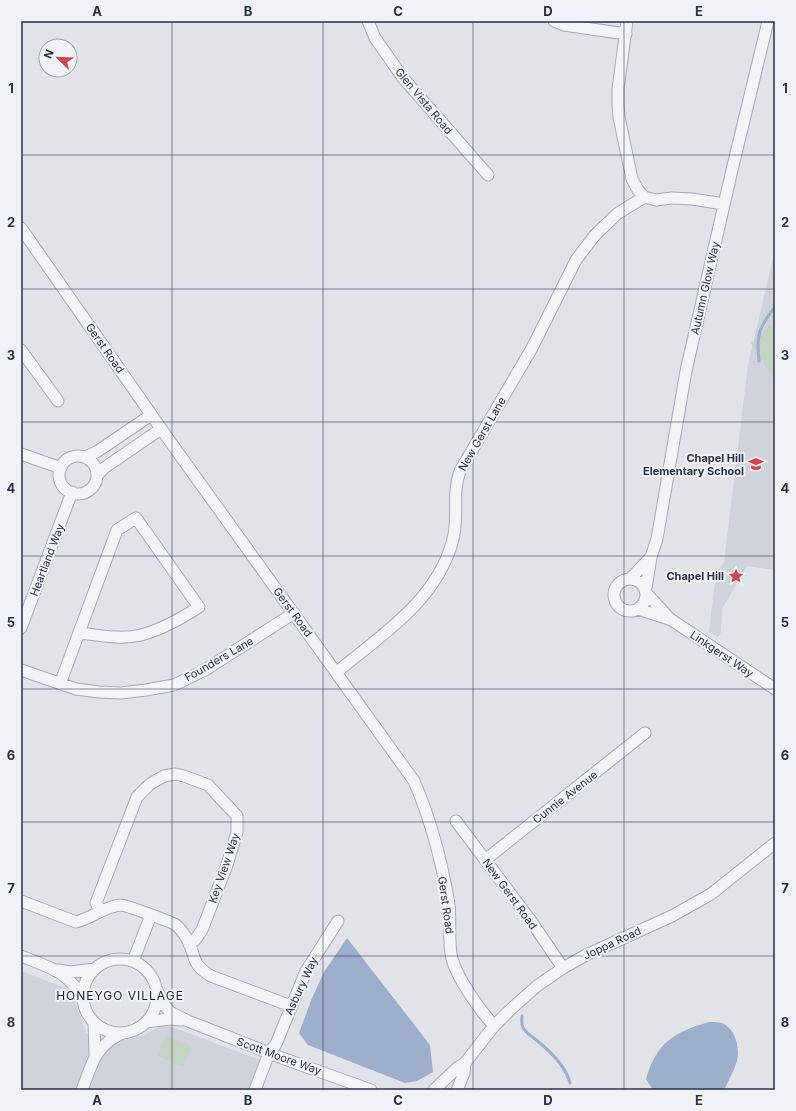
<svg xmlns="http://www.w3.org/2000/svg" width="796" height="1111" viewBox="0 0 796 1111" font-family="Inter,sans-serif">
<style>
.built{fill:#cfd2db}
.green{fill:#c5d3c2}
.water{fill:#9caec9}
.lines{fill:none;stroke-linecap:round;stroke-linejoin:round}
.stream{stroke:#9caec9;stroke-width:3}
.minor-casing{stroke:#a6aab3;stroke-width:13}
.minor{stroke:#f3f4f8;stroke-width:11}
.grid{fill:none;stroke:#293041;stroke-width:1;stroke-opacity:0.55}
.labels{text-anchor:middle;stroke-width:4;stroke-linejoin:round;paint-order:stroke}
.street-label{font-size:11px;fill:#293041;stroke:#f0f2f7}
.poi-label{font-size:11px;font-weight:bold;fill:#293041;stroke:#f0f2f7;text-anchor:end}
.neighbourhood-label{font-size:12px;letter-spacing:1px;fill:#1b2132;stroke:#f0f2f7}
.neatline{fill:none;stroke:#293041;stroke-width:1.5}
.grid-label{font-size:13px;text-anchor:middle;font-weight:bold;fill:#293041}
</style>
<rect width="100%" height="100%" fill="#e1e3e9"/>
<path class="built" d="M 775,250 L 775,570 L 747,566 L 722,609 L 721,632 L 718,637 L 709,632 L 716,573 L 724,562 L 748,365 Z
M 21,971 L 71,990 L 86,1033 L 109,1043 L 144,1035 L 164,1024 L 260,1060 L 248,1090 L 21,1090 Z"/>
<path class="green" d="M 775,324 L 775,381 L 751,343 L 767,328 Z
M 166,1036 L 191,1046 L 183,1067 L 158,1056 Z"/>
<path class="water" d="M 347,938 L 430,1045 L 433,1072 L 417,1081 L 405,1083 L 308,1045 L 299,1033 L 312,998 L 324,972 Z
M 709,1022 C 713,1022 718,1022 722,1023 C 736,1029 741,1050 736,1064 C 733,1073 728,1081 724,1090 L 653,1090 L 646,1079 C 657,1042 674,1032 709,1022 Z"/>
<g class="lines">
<path class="stream" d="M 759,361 C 756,335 759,327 775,307
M 522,1016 C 522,1020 521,1024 523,1028 C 527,1034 534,1038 540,1043 C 553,1054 566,1067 570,1083"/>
<g class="minor-casing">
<path id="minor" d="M 368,21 L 375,38 L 403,78 L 488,175
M 554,21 L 564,25 L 626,34
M 627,21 L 618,89 L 618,103 L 619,117 L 632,179 L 638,190 L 644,197 L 656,200 L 672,198 L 692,199 L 724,204
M 21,228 L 169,440 L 414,781 C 431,820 442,863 449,904 C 451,921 448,944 452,959 C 458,980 480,1010 494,1026
M 21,350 L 58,401
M 21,454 L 61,468
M59 475a19 19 0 1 1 38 0a19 19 0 1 1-38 0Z
M 86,457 L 98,451 L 151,415
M 97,476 L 104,468 L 161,429
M 631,578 L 651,557
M614 595a16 16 0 1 1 32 0a16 16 0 1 1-32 0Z
M 646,588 L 651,557 L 657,539 L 686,371 L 732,170 L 768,21
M 647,594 L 670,619 L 775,689
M 638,609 L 669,619
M 21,628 L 72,492
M 21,670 L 76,689 L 99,692 L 121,693 L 146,690 L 174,685 L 205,670 L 294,613
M 337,672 C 381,635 435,602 452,543 C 460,518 451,496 460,471 L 532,348 L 576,260 L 595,235 L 617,214 L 644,197
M 60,684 L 117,530 L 136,518 L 199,607 C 182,618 160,630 141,635 C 121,640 99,635 79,633
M 456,821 L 531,921 L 563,968
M 485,860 L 645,733
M 21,901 L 76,922 C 92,918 105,906 121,905 C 125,905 172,922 176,925 C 179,927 183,933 186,937 C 197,955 189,963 211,976 L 291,1006
M 101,911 L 96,903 L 137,797 L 150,784 L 164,776 L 175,774 L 184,776 L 208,785 L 237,816 L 237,832 L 227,865 L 202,930 L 195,940 L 189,944
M 21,956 C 49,967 66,971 83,997
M83 996a37 37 0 1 1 74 0a37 37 0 1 1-74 0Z
M 133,961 L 151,915
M 58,970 L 70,972 L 95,969
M 157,990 L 162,1002 L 170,1012 L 188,1021 L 282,1058 L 371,1090
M 94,1022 L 95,1056
M 146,1022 L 169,1019 L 181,1020
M 82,1090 C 92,1064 95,1045 123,1033
M 255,1090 L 269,1053 L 276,1044 L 306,971 L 338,921
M 434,1090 L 457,1068 L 465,1063 L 494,1026 L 511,1009 L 537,986 L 563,968 L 586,955 L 672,916 L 711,894 L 775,843
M 457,1090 L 464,1073 L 465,1063"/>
</g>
<use href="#minor" class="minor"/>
</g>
<path class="grid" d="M 172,21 L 172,1090M 323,21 L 323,1090M 473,21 L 473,1090M 624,21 L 624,1090M 21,155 L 775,155M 21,289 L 775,289M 21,422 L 775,422M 21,556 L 775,556M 21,689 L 775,689M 21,822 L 775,822M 21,956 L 775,956"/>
<defs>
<g id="school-bare" transform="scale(1.2)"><path d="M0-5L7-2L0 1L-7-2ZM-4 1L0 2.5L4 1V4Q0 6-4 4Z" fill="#ce464e" stroke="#f0f2f7" stroke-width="2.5" paint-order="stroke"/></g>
<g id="sight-bare" transform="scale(1.2)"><path d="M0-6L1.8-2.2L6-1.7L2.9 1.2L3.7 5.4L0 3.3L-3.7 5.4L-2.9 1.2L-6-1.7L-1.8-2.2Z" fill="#ce464e" stroke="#f0f2f7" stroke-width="2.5" paint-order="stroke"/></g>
</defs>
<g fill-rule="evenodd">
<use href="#school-bare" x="756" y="464"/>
<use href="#sight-bare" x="736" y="576"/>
</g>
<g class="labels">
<g class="street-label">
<text transform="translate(424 101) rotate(50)" y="4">Glen Vista Road</text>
<text transform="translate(705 288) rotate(-77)" y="4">Autumn Glow Way</text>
<text transform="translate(105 348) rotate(55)" y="4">Gerst Road</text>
<text transform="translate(482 434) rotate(-60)" y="4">New Gerst Lane</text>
<text transform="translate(47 560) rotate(-69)" y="4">Heartland Way</text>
<text transform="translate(293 612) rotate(54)" y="4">Gerst Road</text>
<text transform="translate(722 654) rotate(34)" y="4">Linkgerst Way</text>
<text transform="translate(219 659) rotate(-30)" y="4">Founders Lane</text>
<text transform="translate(565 797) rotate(-38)" y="4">Cunnie Avenue</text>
<text transform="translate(224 868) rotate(-71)" y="4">Key View Way</text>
<text transform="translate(510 894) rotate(54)" y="4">New Gerst Road</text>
<text transform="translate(446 905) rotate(82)" y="4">Gerst Road</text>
<text transform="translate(612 943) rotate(-25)" y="4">Joppa Road</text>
<text transform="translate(301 986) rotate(-65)" y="4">Asbury Way</text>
<text transform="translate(279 1056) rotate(20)" y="4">Scott Moore Way</text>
</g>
<g class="poi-label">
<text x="744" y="462">Chapel Hill<tspan x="744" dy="13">Elementary School</tspan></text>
<text x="724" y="580">Chapel Hill</text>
</g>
<g class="neighbourhood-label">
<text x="120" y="1000">HONEYGO VILLAGE</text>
</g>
</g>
<rect width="796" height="1111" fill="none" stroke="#f0f2f7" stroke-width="44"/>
<g transform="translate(58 58) rotate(293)"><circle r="19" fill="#f0f2f7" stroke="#a0a4ae"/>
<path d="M0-3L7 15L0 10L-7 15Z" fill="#ce464e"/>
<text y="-6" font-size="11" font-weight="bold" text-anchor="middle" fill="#293041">N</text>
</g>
<rect x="22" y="22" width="752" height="1067" class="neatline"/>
<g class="grid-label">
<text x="97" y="16">A</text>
<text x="248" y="16">B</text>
<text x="398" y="16">C</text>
<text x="548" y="16">D</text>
<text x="699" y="16">E</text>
<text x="11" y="93">1</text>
<text x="785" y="93">1</text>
<text x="11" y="227">2</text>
<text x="785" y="227">2</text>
<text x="11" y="360">3</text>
<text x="785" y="360">3</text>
<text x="11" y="493">4</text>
<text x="785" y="493">4</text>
<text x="11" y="627">5</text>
<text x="785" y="627">5</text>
<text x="11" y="760">6</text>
<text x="785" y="760">6</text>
<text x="11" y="893">7</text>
<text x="785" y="893">7</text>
<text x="11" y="1027">8</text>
<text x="785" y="1027">8</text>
<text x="97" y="1105">A</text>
<text x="248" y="1105">B</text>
<text x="398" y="1105">C</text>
<text x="548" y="1105">D</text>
<text x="699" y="1105">E</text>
</g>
</svg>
